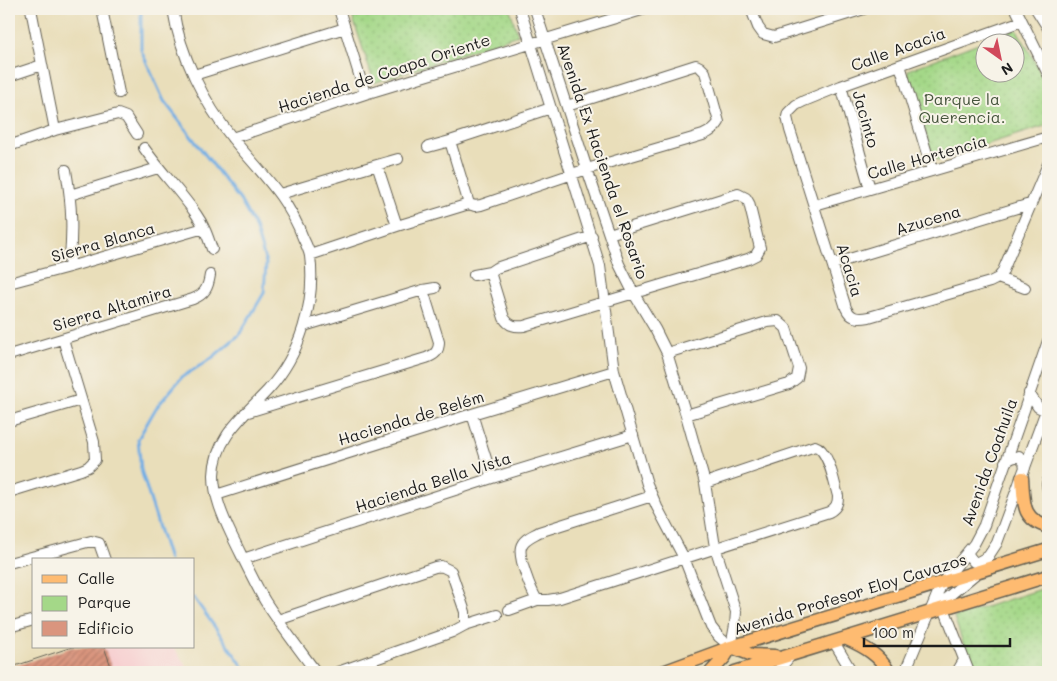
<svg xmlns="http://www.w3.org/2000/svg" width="1057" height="681" viewBox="0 0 1057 681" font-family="Mali,sans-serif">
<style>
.built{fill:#f7cfd0}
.green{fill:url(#green-dots);stroke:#607a52;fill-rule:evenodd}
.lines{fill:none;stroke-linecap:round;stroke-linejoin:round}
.stream{stroke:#72aee4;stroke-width:3}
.building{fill:url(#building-hatch)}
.minor-casing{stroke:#646053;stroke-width:12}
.major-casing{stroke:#646053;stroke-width:15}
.minor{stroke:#fff;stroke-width:10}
.major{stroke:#febb71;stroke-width:12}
.labels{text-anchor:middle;stroke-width:4;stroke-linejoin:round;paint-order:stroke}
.street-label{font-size:16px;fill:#1c1c1c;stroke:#f7f3e8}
.park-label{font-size:16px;fill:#45543c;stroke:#f7f3e8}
</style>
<defs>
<pattern id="green-dots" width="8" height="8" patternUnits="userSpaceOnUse" patternTransform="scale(1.25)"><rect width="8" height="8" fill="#a4d888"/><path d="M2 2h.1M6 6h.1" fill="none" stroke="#8db975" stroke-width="1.8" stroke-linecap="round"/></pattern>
<pattern id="building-hatch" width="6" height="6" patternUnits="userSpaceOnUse" patternTransform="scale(1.25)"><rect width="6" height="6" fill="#da957e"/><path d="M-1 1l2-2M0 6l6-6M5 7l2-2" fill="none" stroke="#b07966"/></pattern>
</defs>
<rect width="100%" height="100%" fill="#f7f3e8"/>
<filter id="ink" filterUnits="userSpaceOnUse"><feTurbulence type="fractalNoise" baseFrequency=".02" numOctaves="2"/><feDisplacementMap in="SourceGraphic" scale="10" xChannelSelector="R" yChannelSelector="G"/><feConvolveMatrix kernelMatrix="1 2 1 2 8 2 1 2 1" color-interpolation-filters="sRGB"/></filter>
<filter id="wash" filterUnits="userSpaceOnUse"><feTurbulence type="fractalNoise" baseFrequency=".0096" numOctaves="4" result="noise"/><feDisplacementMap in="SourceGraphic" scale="20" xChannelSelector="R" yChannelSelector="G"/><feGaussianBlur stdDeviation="1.12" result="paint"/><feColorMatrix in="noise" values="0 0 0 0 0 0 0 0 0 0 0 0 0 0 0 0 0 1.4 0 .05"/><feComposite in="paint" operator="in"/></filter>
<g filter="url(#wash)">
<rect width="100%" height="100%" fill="#e9deba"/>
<path class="built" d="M 72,647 L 174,647 L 190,672 L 9,672 L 9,668 Z"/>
<path class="green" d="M 350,9 L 510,9 L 518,35 L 374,83 Z
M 1015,29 L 1017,30 C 1029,51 1046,77 1048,102 C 1049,109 1048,117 1048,125 L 937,160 L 933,157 L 908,77 L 908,70 ZM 984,42 L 1014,42 L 1014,72 L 984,72 Z
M 1048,587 L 1048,672 L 973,672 L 954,617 Z"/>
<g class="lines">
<path class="stream" d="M 141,9 L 141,50 L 164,101 L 240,200 L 255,227 L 266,263 L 264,293 L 239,335 L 212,358 L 182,377 L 156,408 L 138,439 L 141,470 L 169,560
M 194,598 L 247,672"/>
</g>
<g id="blocks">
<path class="building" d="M 72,647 L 104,647 L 113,672 L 9,672 L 9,668 Z"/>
</g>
</g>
<g filter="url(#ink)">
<use href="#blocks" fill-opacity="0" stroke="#646053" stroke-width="1"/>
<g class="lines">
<g class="minor-casing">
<path id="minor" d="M 31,9 L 55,130
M 102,9 L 119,93
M 173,9 C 180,55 204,103 233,139 C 260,172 288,197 303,238 C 306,244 309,250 310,256 C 316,303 300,355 268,390 C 244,416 215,437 214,475 C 214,497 223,517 232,536 C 243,558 253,580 265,601 C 281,626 299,649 316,672
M 339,9 L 365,94
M 520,9 L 600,266 L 614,371 L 647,484 L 657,507 L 684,558 L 711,627 L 719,637 L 731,647 L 735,625 L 736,612 L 715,547 L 705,483 L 686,415 L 667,353 L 655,329 L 634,294 L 619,264 L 587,169 L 535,9
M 751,9 L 758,27 L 763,34 L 774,37 L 864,9
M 1016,9 L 1048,74
M 1036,9 L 1048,28
M 1022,21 L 841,86 L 804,101 L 796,105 L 788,113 L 787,117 L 790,130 L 846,308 C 851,319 858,319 869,317 L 990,282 L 998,278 L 1002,273 L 1048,164
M 900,65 L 932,170
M 194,75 L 345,28
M 9,76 L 42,65
M 841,86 L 870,189
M 551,108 L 450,141 L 469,204 L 475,206 L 481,205 L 587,169 L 703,135 C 710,132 715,129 719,122 L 705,72 L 700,67 L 696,65 L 567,106
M 232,138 L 365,94 L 645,9
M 9,146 L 55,130 L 118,114 L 126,117 L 137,134
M 428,147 L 450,141
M 144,148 C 160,171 180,191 196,214 C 204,225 208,237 212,249
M 377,165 L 398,159
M 66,170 C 72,205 73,232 69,267
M 280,194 L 377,165 L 397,226 L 310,255
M 70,195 L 158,168
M 815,205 L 1048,137
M 397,226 L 469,204
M 592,236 L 496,268 L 490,272 L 504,318 C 509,326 515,327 524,326 L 748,259 L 756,255 L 760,248 L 749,203 L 746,198 L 738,194 L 609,234
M 833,264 L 1030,204
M 474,275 L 490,272
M 998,278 L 1025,288
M 9,283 L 69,267 L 204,228
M 423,290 L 435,288
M 667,353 L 767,322 L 778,321 L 786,328 L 799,368 L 797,378 L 789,384 L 686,415
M 9,355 L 193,299 C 205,294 208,288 210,275
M 1029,393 L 1038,407 L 1048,412
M 245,413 L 426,358 C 435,355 439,351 439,342 L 423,290 L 304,326
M 472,414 L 492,478
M 9,421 L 81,400
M 1005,462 L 1012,458 L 1019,456 L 1024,462 L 1025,468
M 1048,480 L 1047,484 L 1048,491
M 9,492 L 81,470 L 88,467 L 95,460 L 94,442 L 63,339
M 216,495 L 472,414 L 614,371
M 652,496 L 539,532 C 532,536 523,539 521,547 C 518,558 531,590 537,600 L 548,600 L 560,598 L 829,512 C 836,508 838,504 838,496 C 834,483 829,450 815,446 L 705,483
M 968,551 L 969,556 L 974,562 L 978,562 L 989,556
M 243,559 L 492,478 L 633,435
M 9,563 L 91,541 L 99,543 L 105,560
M 944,608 L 969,672
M 509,610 L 537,600
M 932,610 L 978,572 L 997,543 L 1048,405
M 278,620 L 435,567 L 441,566 L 451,571 L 465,612 L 465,625 L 452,632 L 338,672
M 465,625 L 497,615
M 9,627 L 34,620
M 834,642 L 852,672
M 777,672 L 792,654
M 905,672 L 942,583 L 974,544 L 984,525 L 1048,341
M 957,672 L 964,660"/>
</g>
<g class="major-casing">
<path id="major" d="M 1022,478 C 1024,502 1021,519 1048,527
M 847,639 C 865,647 879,655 889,672
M 731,647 L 752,655 L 775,656
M 663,672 L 731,647 L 1048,550
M 711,672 L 724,658 L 731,647
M 735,672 L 1048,576"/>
</g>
<use href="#minor" class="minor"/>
<use href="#major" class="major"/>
</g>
</g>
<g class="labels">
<g class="street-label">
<text transform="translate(898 49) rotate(-20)" y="6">Calle Acacia</text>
<text transform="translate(384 73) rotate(-18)" y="6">Hacienda de Coapa Oriente</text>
<text transform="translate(866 119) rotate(74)" y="6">Jacinto</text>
<text transform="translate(927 157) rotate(-16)" y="6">Calle Hortencia</text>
<text transform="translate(603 161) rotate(71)" y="6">Avenida Ex Hacienda el Rosario</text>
<text transform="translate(928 220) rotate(-17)" y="6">Azucena</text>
<text transform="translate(103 242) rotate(-16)" y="6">Sierra Blanca</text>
<text transform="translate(850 270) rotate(73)" y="6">Acacia</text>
<text transform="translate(112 308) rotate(-17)" y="6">Sierra Altamira</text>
<text transform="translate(411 418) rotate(-17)" y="6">Hacienda de Belém</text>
<text transform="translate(989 462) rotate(-70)" y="6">Avenida Coahuila</text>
<text transform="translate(433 482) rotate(-18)" y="6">Hacienda Bella Vista</text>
<text transform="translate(850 594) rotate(-17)" y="6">Avenida Profesor Eloy Cavazos</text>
</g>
<g class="park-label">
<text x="962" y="105">Parque la<tspan x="962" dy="18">Querencia.</tspan></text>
</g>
</g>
<rect width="1057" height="681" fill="none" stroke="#f7f3e8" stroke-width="30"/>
<rect x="32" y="558" width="162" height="90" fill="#f7f3e8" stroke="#9f9d96"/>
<rect x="42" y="575" width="25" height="8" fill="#febb71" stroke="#9f9d96"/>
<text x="78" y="584" font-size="15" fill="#1c1c1c">Calle</text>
<rect x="42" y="596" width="25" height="15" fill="#a4d888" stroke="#9f9d96"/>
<text x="78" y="608" font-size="15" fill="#1c1c1c">Parque</text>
<rect x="42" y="621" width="25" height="15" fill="#da957e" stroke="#9f9d96"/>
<text x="78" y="634" font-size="15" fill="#1c1c1c">Edificio</text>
<g transform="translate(1000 58) rotate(147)"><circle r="24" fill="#f7f3e8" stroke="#9f9d96"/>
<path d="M0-4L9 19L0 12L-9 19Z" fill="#d1495b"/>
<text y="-8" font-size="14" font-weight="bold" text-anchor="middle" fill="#1c1c1c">N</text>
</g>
<path d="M864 638v8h146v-8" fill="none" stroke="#1c1c1c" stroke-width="2.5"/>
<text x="872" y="638" font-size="15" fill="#1c1c1c" stroke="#f7f3e8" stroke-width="4" paint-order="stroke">100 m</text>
</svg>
